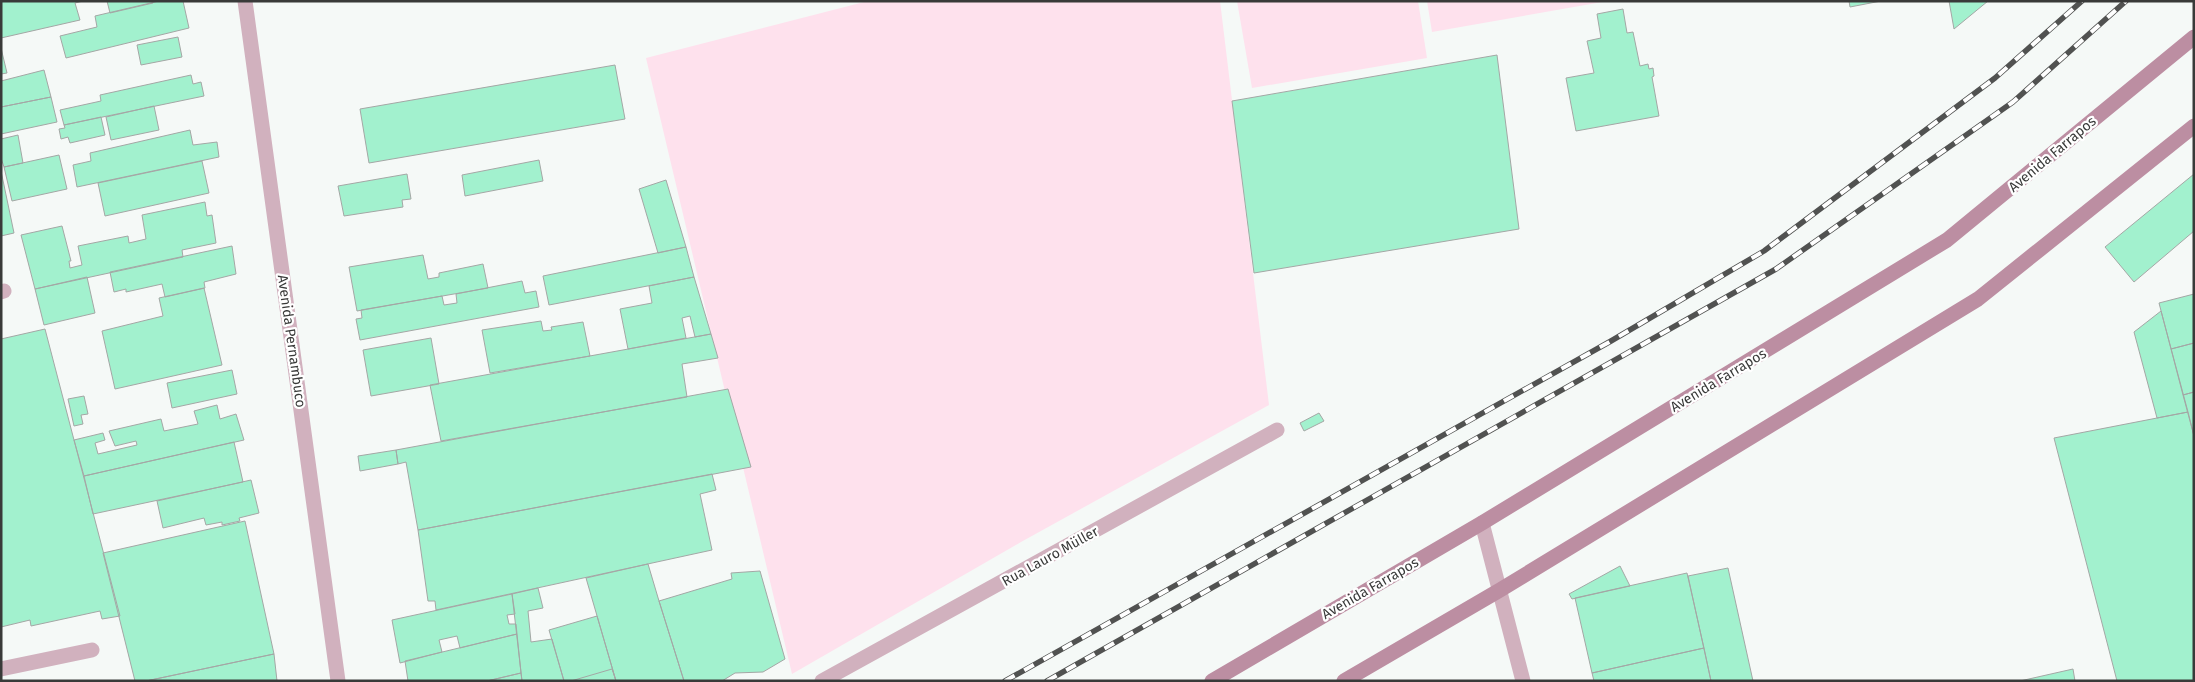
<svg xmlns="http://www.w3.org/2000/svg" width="2195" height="682" viewBox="0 0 2195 682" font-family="'Fira Sans',sans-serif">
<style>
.green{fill:#fee1ed}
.building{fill:#a2f1ce;stroke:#a4a7a5}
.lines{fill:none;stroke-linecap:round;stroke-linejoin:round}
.minor{stroke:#d1b1be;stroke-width:15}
.tertiary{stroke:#d1b1be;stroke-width:15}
.secondary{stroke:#bc8ea2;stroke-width:15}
.rail-casing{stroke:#515251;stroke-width:5.5}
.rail{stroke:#fff;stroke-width:4;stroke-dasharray:11;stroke-linecap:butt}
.labels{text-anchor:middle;stroke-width:4.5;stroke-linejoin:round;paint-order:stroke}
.street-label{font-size:14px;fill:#393a39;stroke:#fff}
</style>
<rect width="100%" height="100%" fill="#f5f9f7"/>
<path class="green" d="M 868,1 L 1220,1 L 1269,405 L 1021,542 L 792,674 L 646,58 Z
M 1237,1 L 1418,1 L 1427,58 L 1252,88 Z
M 1427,1 L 1608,1 L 1432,32 Z"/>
<path class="building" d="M 1,1 L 83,1 L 75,3 L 80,20 L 1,38 Z
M 107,1 L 153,1 L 153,3 L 110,13 Z
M 159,1 L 183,1 L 189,28 L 66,58 L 60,36 L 97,27 L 95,16 Z
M 1849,1 L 1881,1 L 1850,7 Z
M 1949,1 L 1988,1 L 1954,29 Z
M 1623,9 L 1627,33 L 1633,32 L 1640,66 L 1648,64 L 1649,69 L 1653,68 L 1654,76 L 1652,77 L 1659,116 L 1576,131 L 1566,78 L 1594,73 L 1587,41 L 1601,38 L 1597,14 Z
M 178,37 L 182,57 L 141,65 L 137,45 Z
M 1,48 L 7,73 L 1,74 Z
M 1497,55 L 1519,229 L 1254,273 L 1232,101 Z
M 615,65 L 625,119 L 369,163 L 360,109 Z
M 44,70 L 51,97 L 1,107 L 1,81 Z
M 191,75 L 193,84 L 201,82 L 204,96 L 64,125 L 60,110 L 101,101 L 100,95 Z
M 51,97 L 57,122 L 1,134 L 1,107 Z
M 154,106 L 159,130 L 111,140 L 106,117 Z
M 101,117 L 105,135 L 70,143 L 68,137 L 61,139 L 59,129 L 65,128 L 64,125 Z
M 190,130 L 193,145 L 217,142 L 219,157 L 77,187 L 73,165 L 91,161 L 90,153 Z
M 18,135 L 23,163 L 4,167 L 1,158 L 1,139 Z
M 59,155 L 67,189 L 12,201 L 4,167 Z
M 539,160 L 543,181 L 465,196 L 462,175 Z
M 202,161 L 209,193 L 105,216 L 98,183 Z
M 1,171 L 14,233 L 1,236 Z
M 407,174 L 411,199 L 402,200 L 403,207 L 344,216 L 338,186 Z
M 2194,174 L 2194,231 L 2134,282 L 2105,247 Z
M 666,180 L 686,247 L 658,253 L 639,189 Z
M 205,202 L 207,216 L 212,215 L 216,243 L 182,250 L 183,257 L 35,289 L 21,235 L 62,226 L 71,261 L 69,261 L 70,268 L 82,265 L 78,246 L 128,236 L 129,243 L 146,239 L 142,215 Z
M 232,246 L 236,274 L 204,282 L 205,288 L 165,297 L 162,284 L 126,292 L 126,289 L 114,292 L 110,272 Z
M 686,247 L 694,277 L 549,305 L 543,276 Z
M 423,255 L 428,279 L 439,277 L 439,273 L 483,264 L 488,288 L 357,311 L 349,267 Z
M 87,277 L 95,313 L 44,325 L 35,289 Z
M 694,277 L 711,334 L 695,337 L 690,316 L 682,318 L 686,338 L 628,349 L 620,309 L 652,303 L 649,286 Z
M 522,281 L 525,293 L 536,291 L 539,307 L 360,340 L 356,319 L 362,318 L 361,310 L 442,296 L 444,305 L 457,303 L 456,294 Z
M 204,288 L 222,365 L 115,389 L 102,331 L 163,316 L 159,298 Z
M 2194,294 L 2194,343 L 2171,349 L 2159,303 Z
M 2161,311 L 2188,412 L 2157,418 L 2134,332 Z
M 541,321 L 543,331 L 552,330 L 551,327 L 583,322 L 590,356 L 490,373 L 482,330 Z
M 45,329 L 120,616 L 102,619 L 100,611 L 31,626 L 30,620 L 1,627 L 1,339 Z
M 711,334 L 718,358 L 682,364 L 687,397 L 441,441 L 430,385 Z
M 431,338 L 439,384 L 371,396 L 363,350 Z
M 2194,343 L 2194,392 L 2183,395 L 2171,349 Z
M 232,370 L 237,394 L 172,408 L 167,383 Z
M 728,389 L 751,467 L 418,530 L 406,462 L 398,464 L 396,450 Z
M 2194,392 L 2194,436 L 2183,395 Z
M 84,396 L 88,414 L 81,415 L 83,424 L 74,426 L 68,399 Z
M 217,405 L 220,419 L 236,414 L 244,440 L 84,476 L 74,440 L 103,433 L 105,440 L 95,443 L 98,454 L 137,445 L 136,441 L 115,446 L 109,431 L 161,419 L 164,431 L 198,424 L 194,411 Z
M 2188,412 L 2194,436 L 2194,681 L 2117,681 L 2054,438 Z
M 1319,413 L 1324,421 L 1304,431 L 1300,423 Z
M 234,442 L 243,482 L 93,514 L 84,476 Z
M 396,450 L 398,464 L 360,471 L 358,456 Z
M 712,474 L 716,490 L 700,494 L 712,550 L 436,610 L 435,601 L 428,601 L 418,530 Z
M 251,480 L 259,513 L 239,518 L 240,521 L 222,525 L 222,522 L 206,525 L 204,518 L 163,528 L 157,501 Z
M 245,521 L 274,654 L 146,681 L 135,681 L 103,553 Z
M 648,564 L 659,601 L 684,681 L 616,681 L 586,578 Z
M 1620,566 L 1630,586 L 1572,599 L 1569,594 Z
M 1728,568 L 1753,681 L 1711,681 L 1688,576 Z
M 760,571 L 785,659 L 763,672 L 735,673 L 722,681 L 684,681 L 659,601 L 732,579 L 731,573 Z
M 1687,573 L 1704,648 L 1592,673 L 1575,598 Z
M 538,588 L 543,608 L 528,611 L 531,642 L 552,639 L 564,681 L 522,681 L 512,594 Z
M 512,594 L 515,614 L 507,615 L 509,624 L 516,624 L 517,634 L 460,648 L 457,636 L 439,640 L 442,652 L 400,663 L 392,620 Z
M 597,616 L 616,681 L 564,681 L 549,630 Z
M 517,634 L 521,673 L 487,681 L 408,681 L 405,661 Z
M 1704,648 L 1711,681 L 1594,681 L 1592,673 Z
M 274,654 L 277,681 L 146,681 Z
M 612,669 L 616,681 L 571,681 Z
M 2073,669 L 2075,681 L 2020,681 Z
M 521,673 L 522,681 L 487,681 Z"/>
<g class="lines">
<path class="minor" d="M 245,1 L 338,681
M 1,292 L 4,291
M 1,669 L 92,650
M 822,681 L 1277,430"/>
<path class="tertiary" d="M 1482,523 L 1523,681"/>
<path class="secondary" d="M 1212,681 L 1482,523 L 1947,240 L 2194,37
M 1344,681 L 1500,590 L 1978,299 L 2194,126"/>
<g class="rail-casing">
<path id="rail" d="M 1005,681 L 1611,341 L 1764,251 L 1995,78 L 2082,1
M 1047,681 L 1776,269 L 2013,102 L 2126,1"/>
</g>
<use href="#rail" class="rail"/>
</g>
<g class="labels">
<g class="street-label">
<text transform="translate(2052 154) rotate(-40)" y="5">Avenida Farrapos</text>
<text transform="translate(292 341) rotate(82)" y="5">Avenida Pernambuco</text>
<text transform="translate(1718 380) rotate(-31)" y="5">Avenida Farrapos</text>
<text transform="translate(1050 556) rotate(-29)" y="5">Rua Lauro Müller</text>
<text transform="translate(1370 588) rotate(-30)" y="5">Avenida Farrapos</text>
</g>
</g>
<rect width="2195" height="682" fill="none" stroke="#393a39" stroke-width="5"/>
</svg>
